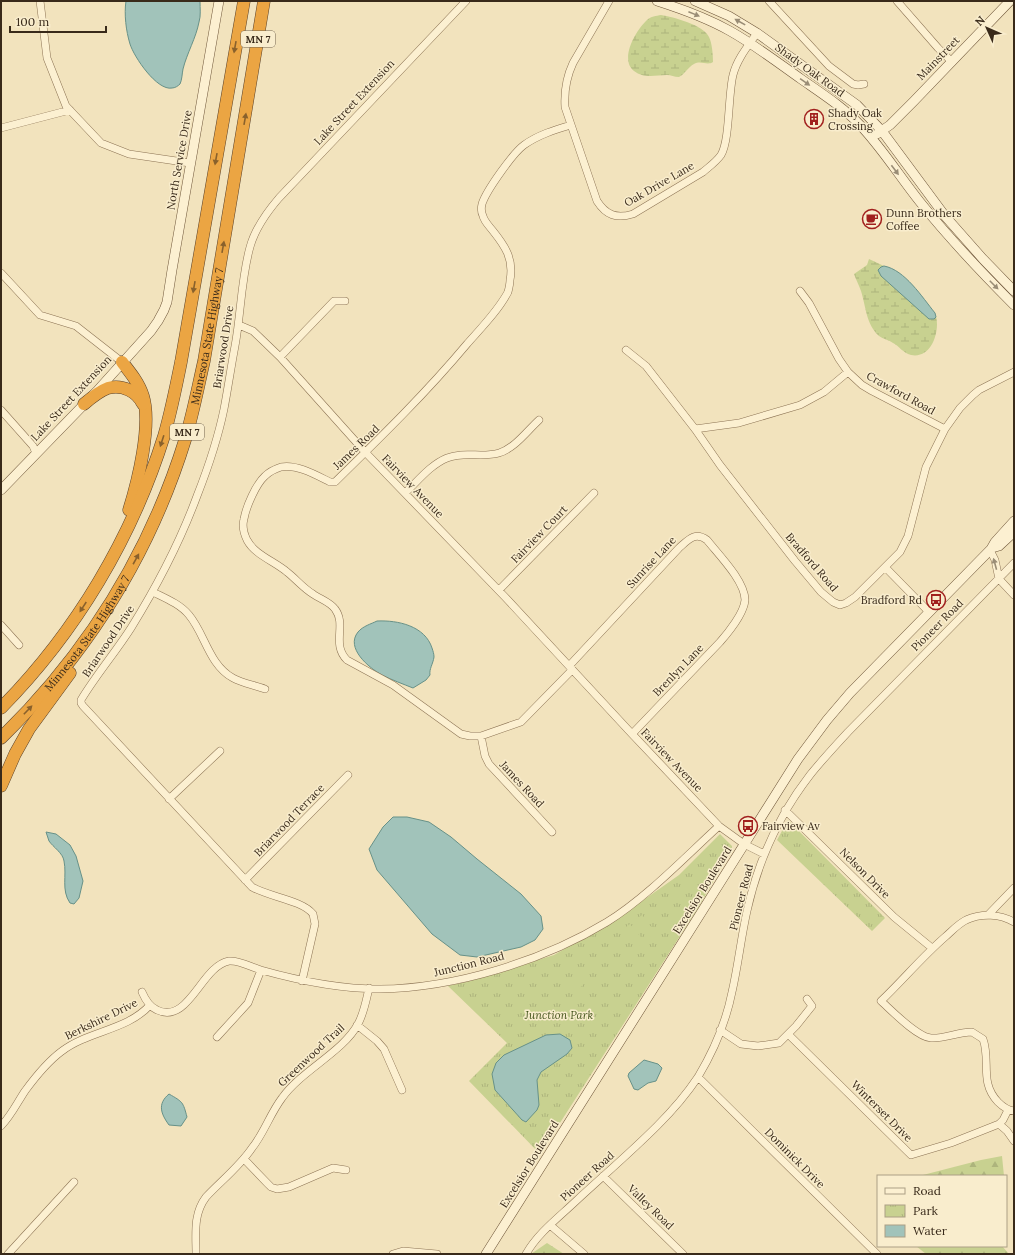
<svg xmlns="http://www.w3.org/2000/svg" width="1015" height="1255" viewBox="0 0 1015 1255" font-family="Lora,serif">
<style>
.forest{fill:url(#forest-firs)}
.wetland{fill:url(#wetland-marsh)}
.park{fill:url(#park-tufts)}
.garden{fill:#c8d190}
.water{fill:#a1c3ba;stroke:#679188}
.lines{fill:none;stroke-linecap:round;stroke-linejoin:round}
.street-casing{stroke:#8c7354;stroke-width:8}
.secondary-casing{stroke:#6d5438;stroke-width:10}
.highway-casing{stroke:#594029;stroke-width:13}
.street{stroke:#fcf0d1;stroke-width:7}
.secondary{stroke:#fcf0d1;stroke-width:9}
.highway{stroke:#eba543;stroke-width:12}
.oneway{fill:#9a8d76}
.oneway2{fill:#89612c}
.labels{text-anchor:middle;stroke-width:3;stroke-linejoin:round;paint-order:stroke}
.shield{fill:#f9edcd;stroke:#736450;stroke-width:1}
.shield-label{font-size:10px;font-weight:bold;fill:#392a1a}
.street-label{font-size:11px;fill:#392a1a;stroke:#f9edcd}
.poi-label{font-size:11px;fill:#392a1a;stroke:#f9edcd;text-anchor:start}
.park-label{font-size:11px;font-style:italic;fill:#48581f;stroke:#f9edcd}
</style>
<defs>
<pattern id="forest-firs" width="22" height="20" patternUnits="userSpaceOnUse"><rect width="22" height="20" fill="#c8d190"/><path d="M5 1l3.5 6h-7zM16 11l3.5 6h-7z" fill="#adb47c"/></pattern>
<pattern id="wetland-marsh" width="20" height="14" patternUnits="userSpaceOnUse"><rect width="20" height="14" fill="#c8d190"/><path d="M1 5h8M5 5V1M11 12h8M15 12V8" fill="none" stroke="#adb47c"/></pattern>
<pattern id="park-tufts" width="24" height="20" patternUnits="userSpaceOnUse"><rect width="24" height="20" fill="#c8d190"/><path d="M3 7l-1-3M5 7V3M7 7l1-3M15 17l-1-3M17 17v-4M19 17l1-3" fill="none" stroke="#adb47c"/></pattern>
</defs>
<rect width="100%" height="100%" fill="#f2e3bd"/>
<path class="forest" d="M 1002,1156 L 1004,1176 L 919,1176 L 981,1160 Z
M 547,1243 L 564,1254 L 531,1254 Z
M 916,1246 L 1002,1246 L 1009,1254 L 926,1254 Z"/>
<path class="wetland" d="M 661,15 C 673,17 704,25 709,37 C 712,43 713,54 713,62 C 707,66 701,60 694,64 C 688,67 685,74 679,77 C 674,77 671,75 667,75 C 656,75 644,79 634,71 C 619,59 636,30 647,20 C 651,16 656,16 661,15 Z
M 869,259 L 884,266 L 881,267 L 936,318 L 936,316 C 940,331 932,359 911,355 C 903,353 899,346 893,343 C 889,340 883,339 879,336 C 866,324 866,307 861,291 C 859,285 856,280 854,274 L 867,265 Z"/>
<path class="park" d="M 788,820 L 885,918 L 872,931 L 777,840 Z
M 720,834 L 732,846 L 732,849 L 698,908 L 540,1154 L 469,1081 L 507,1043 L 448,986 L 465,982 L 554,955 L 618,918 L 679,875 Z"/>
<path class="garden" d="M 642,915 L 656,933 L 648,939 L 634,921 Z
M 630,924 L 645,942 L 637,948 L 622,930 Z
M 580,969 L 589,978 L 579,989 L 569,980 Z"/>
<path class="water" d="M 126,1 L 200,1 C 200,8 201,16 199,22 C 196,38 187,53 183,69 C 182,74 182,80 180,84 C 178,86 175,88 172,88 C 157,91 134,57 130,44 C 126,31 124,14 126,1 Z
M 884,266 C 905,270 922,297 935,313 L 936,317 L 934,319 L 929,319 L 881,276 L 878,270 L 881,267 Z
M 377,621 C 398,620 425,626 432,648 C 433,651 434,654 434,657 C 433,664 429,669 430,675 L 426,680 L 413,688 C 403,684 392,680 382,675 C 369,668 345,648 358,632 C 363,626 371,624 377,621 Z
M 393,817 L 407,817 L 429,822 L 451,837 L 477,859 L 521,894 L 541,916 L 543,929 L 535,940 L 521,947 L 477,957 L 460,955 L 432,934 L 377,870 L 369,849 L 383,827 Z
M 46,832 L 56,834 L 70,845 L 76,856 L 83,881 L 79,898 L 74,904 L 70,903 C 61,890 67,876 64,861 C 63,853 53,847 49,841 C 48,838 47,835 46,832 Z
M 560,1034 L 570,1040 L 572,1048 L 567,1054 L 541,1072 L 537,1080 L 539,1105 L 537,1110 L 526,1122 L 522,1120 L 495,1090 L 492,1074 L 496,1063 L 504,1055 L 546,1035 Z
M 644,1060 L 658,1064 L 662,1068 L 656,1081 L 648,1083 L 638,1090 L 634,1089 L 628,1076 L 629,1073 Z
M 169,1094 C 183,1102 183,1102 187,1117 L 181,1126 L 169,1125 C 161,1114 157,1104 169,1094 Z"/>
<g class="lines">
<g class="street-casing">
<path id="street" d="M 40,1 L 47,58 L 66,106 L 101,143 L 129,154 L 190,163
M 609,1 L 573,63 C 566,78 564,91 565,107 L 597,201 C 606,215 616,219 633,214 L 703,172 C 710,166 716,162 721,155 C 730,140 728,95 733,75 C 737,59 748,46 757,33
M 769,1 L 829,66 L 853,84 L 858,85 L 864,84
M 897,1 L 938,48 L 952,62
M 571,125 C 554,130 538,135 524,145 C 513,153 486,191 482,204 C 481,208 481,212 483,216 C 484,221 489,226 493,231 C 505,246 514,259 510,280 C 510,284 509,288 508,292 C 498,311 481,328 467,344 C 426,393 381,437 335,482 L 330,482 C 316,475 297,464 281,467 C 275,469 269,472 265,476 C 256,484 246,507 244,519 C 242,526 244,534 247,540 C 255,555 274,561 287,572 C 296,579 303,588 313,594 C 320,599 330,602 335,609 C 347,625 331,644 347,660 L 393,685 L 461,734 L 470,736 L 481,736 L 521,722 L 572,670
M 1,128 L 70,110
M 1,273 L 40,315 L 76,326 L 122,362
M 800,291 L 809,303 L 839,359 L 848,372 L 862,385 L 872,391 L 945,429
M 239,325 L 253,331 L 280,357 L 366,453 L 505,597 L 632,734 L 719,826 L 744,844 L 764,854
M 626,350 L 646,366 L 695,429 L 720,465 L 795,561 L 821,592 L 833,602 L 840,605 L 846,603 L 855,597 L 900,552 L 908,536 L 926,467 L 945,429 L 960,408 L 973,395 L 979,390 L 1014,372
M 280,357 L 334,301 L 345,301
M 1,410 L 33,446 L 36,453
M 695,429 L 739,423 L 800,405 L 824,392 L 848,372
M 405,493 C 418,481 430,465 447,458 C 464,451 482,458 499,453 C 515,448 527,431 539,420
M 990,550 L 995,560 L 999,579 L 1014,595
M 885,567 L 929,612
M 499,590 L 594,493
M 153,592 C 165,598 180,604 189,615 C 205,634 209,665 233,678 C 242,683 254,685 265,689
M 1,625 L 19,645
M 569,666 L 679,548 C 688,540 695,531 707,540 C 718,554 745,581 745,600 C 744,613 728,633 720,642 L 632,734
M 481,736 L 485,756 L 489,764 L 552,832
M 169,799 L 220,751
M 785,810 L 894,917 L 932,948
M 245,880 L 348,775
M 988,915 L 1014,888
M 1014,922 C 1000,914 982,913 966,920 C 958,924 952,931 945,937 C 922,957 903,980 881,1001 C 892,1011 917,1037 931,1038 C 944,1039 958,1032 972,1032 L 983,1039 C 991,1061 979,1082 998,1102 C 1003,1107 1007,1110 1014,1111
M 302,981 L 315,924 L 313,914 C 302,900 269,897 252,887 L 83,706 L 81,703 L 81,700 C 96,675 115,653 131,628 C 157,586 180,542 197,496 C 208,468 218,438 224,409 C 228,388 231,367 235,346 C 241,314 241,279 250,247 C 255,229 267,212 279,198 L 466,1
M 142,992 C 145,999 150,1007 157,1010 C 189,1025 201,966 229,961 C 239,960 251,967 261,970
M 357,1025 L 377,1041 L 384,1049 L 402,1090
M 720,1030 L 741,1044 L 758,1046 L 779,1043 L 796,1026 L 812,1006 L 807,999
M 788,1034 L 911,1155 L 951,1143 L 999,1124 L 1003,1120 L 1008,1110
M 217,1037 L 248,1003 L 261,970 C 300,981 340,989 380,989 C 455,988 543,961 607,922 C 646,898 685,857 719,826
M 698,1077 L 877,1254
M 999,1124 L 1007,1131 L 1014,1141
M 1,1126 C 11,1116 17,1103 25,1091 C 36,1076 47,1062 62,1051 C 88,1031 128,1030 150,1005
M 244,1159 L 267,1183 L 271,1187 L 277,1189 L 289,1187 L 333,1168 L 346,1170
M 603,1176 L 683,1254
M 550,1225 L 584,1254
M 8,1254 L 74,1182
M 196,1254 C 196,1234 193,1214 206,1197 C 221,1181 240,1166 252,1148 C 264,1133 270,1114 282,1098 C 302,1070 343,1052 358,1024 C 364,1013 366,1001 369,988
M 393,1254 L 403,1251 L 437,1254
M 526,1254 C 538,1233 558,1218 576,1201 C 603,1176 631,1152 657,1126 C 672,1111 686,1095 698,1077 C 713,1052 726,1022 732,992 C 738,966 741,938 747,911 C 758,861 779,815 810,775 C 822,760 835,746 848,732 L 1014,563"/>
</g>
<g class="secondary-casing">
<path id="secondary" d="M 657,1 C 682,9 707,18 730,31 C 755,45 777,62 801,79 C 821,93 843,107 860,125 C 882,148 900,177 920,202 C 949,238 981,272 1014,305
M 695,1 L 729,16 L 757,33 L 857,105 L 882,131 L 945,216 L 983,259 L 1014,291
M 877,134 L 890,125 L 914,101 L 1010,1
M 1,490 L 97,391 L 151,331 L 158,321 L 164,310 L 167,302 L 172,270 L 219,1
M 992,548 L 999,546 L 1014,532
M 486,1254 L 798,759 L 827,720 L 850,693 L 991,549 L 995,542 L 1014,521"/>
</g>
<g class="highway-casing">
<g id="highway">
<path d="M 122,362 C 130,372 139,383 143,396 C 152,425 138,481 129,510"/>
<path d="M 84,404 C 91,398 100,391 108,388 C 123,384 137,392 143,404"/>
<path d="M 1,708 C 76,632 132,538 164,436 C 171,412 176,387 181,362 L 244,1"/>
<path id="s1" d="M 1,738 C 88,653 149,556 185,440 C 193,414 198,387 204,361 L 264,1"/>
<path d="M 1,786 L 15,754 L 29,729 L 70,673"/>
</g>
</g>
<use href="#street" class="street"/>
<use href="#secondary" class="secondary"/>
<use href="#highway" class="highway"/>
</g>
<defs><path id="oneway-solid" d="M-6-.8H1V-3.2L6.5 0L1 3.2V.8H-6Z"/></defs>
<g class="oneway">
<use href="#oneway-solid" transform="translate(694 14) rotate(22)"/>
<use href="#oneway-solid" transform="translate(740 22) rotate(-151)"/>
<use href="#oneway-solid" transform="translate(805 82) rotate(35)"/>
<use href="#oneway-solid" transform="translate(895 170) rotate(53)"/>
<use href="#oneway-solid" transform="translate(994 285) rotate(45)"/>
<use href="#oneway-solid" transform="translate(995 564) rotate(-105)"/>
</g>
<g class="oneway2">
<use href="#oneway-solid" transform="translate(235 47) rotate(100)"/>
<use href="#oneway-solid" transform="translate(245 119) rotate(-80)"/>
<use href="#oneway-solid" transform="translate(216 159) rotate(100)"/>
<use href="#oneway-solid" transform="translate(223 247) rotate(-80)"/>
<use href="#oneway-solid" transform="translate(194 287) rotate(100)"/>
<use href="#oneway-solid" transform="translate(162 441) rotate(108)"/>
<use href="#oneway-solid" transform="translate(136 559) rotate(-61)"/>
<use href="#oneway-solid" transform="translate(83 607) rotate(123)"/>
<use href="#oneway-solid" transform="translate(28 710) rotate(-46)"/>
</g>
<defs>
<g id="building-ring" transform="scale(1)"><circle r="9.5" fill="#f9edcd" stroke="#a1201e" stroke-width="1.5"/><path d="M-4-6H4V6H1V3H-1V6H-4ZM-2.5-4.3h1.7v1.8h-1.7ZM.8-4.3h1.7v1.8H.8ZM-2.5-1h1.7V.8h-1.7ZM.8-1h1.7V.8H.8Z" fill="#a1201e"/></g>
<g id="cafe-ring" transform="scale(1)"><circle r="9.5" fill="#f9edcd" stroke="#a1201e" stroke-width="1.5"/><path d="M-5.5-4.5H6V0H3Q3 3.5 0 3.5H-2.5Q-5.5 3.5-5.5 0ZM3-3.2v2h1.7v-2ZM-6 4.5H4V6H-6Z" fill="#a1201e"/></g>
<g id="bus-ring" transform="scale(1)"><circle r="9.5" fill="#f9edcd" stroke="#a1201e" stroke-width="1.5"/><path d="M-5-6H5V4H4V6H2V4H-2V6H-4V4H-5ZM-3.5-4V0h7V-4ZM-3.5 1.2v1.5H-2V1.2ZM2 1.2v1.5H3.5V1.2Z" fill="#a1201e"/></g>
</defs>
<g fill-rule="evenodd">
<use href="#building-ring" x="814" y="119"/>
<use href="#cafe-ring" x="872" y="219"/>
<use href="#bus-ring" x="936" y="600"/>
<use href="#bus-ring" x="748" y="826"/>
</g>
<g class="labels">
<g class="shield">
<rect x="241" y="31" width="34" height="16" rx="3"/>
<rect x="170" y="424" width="34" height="16" rx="3"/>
</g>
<g class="shield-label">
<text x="258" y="43">MN 7</text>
<text x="187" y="436">MN 7</text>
</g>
<g class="street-label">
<text transform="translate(938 58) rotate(-46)" y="4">Mainstreet</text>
<text transform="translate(810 70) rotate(36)" y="4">Shady Oak Road</text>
<text transform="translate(354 102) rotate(-47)" y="4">Lake Street Extension</text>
<text transform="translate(179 160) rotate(-80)" y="4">North Service Drive</text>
<text transform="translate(659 184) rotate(-30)" y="4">Oak Drive Lane</text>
<text dy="4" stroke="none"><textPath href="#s1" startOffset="460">Minnesota State Highway 7</textPath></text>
<text transform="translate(223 347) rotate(-81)" y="4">Briarwood Drive</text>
<text transform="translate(901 393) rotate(29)" y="4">Crawford Road</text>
<text transform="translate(71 398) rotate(-47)" y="4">Lake Street Extension</text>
<text transform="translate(356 447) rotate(-44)" y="4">James Road</text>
<text transform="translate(413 486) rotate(46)" y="4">Fairview Avenue</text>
<text transform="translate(539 534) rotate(-46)" y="4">Fairview Court</text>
<text transform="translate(651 562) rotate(-47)" y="4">Sunrise Lane</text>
<text transform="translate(812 562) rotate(49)" y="4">Bradford Road</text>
<text transform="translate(937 625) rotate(-45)" y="4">Pioneer Road</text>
<text dy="4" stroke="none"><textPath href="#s1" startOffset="136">Minnesota State Highway 7</textPath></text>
<text transform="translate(108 641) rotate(-56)" y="4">Briarwood Drive</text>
<text transform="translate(678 670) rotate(-46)" y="4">Brenlyn Lane</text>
<text transform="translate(672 760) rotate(46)" y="4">Fairview Avenue</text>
<text transform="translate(522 784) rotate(47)" y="4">James Road</text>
<text transform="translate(289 820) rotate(-46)" y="4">Briarwood Terrace</text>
<text transform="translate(865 873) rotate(45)" y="4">Nelson Drive</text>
<text transform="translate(702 890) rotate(-58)" y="4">Excelsior Boulevard</text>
<text transform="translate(741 897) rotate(-76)" y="4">Pioneer Road</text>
<text transform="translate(469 964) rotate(-14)" y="4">Junction Road</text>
<text transform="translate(101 1019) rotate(-26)" y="4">Berkshire Drive</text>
<text transform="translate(311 1055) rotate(-43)" y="4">Greenwood Trail</text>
<text transform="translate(882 1111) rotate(45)" y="4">Winterset Drive</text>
<text transform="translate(795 1158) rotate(45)" y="4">Dominick Drive</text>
<text transform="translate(529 1164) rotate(-58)" y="4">Excelsior Boulevard</text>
<text transform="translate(587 1176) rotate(-42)" y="4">Pioneer Road</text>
<text transform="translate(651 1207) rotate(44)" y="4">Valley Road</text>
</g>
<g class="poi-label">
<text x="828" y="117">Shady Oak<tspan x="828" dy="13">Crossing</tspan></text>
<text x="886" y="217">Dunn Brothers<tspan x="886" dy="13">Coffee</tspan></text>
<text x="922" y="604" text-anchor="end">Bradford Rd</text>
<text x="762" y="830">Fairview Av</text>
</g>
<g class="park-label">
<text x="559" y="1019">Junction Park</text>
</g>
</g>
<rect width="1015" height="1255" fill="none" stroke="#392a1a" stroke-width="4"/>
<rect x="877" y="1175" width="130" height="72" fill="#f9edcd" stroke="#ac9f85"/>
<rect x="885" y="1188" width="20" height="6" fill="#fcf0d1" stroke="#ac9f85"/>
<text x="913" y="1195" font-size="12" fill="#392a1a">Road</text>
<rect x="885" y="1205" width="20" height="12" fill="url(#park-tufts)" stroke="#ac9f85"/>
<text x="913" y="1215" font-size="12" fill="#392a1a">Park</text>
<rect x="885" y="1225" width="20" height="12" fill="#a1c3ba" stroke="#ac9f85"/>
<text x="913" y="1235" font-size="12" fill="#392a1a">Water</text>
<g transform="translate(987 28) rotate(315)" stroke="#f9edcd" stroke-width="3" paint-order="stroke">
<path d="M0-3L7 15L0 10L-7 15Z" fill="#392a1a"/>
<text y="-6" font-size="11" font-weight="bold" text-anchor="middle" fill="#392a1a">N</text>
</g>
<path d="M10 26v6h96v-6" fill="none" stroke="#392a1a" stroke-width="2"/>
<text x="16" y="26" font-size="12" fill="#392a1a" stroke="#f9edcd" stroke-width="3" paint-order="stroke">100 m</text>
</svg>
